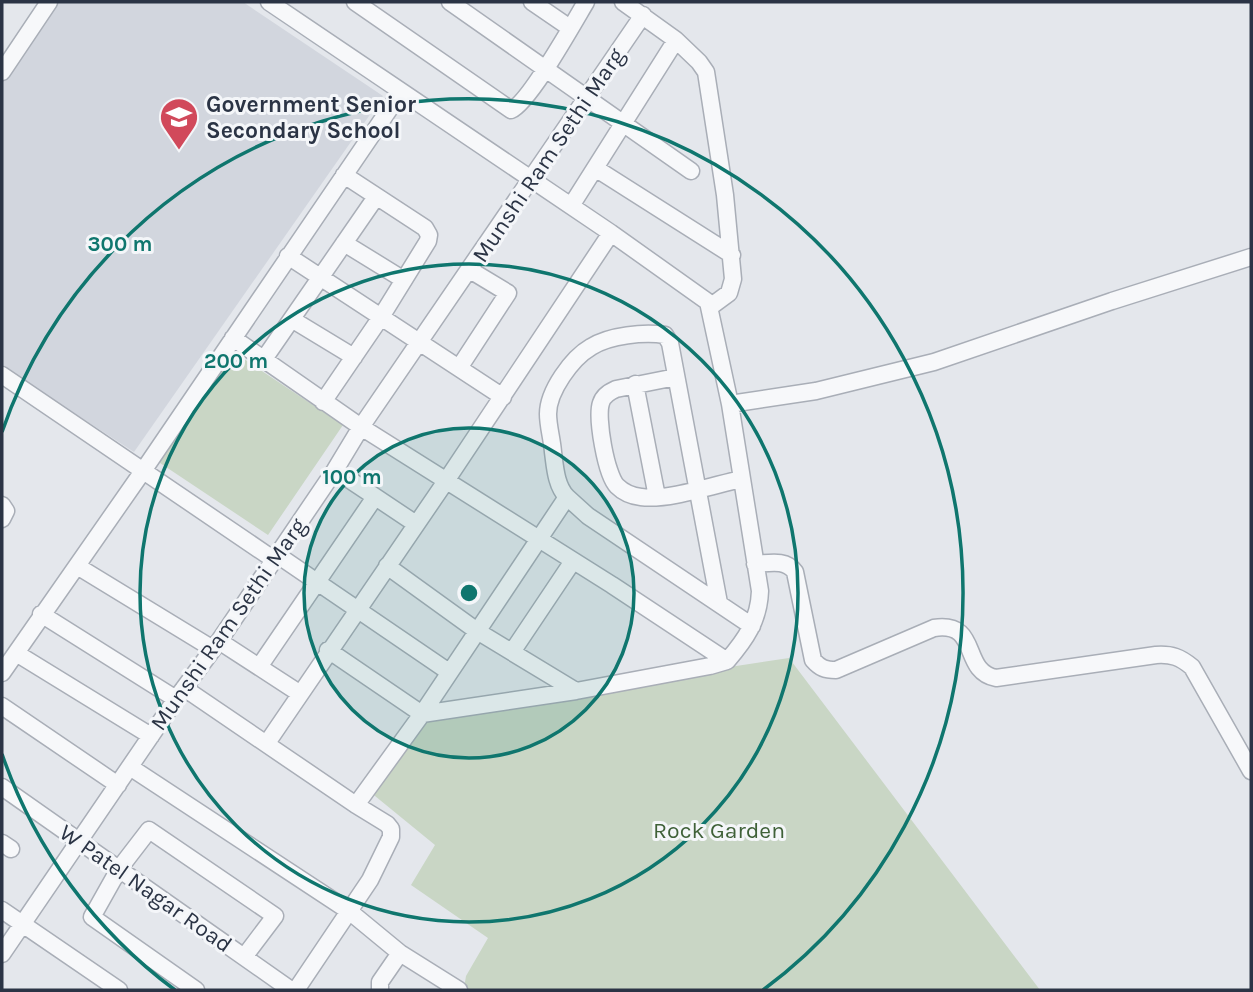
<svg xmlns="http://www.w3.org/2000/svg" width="1253" height="992" viewBox="0 0 1253 992" font-family="Karla,sans-serif">
<style>
.built{fill:#d2d6de}
.green{fill:#c9d6c5}
.lines{fill:none;stroke-linecap:round;stroke-linejoin:round}
.minor-casing{stroke:#a9aeb7;stroke-width:19}
.minor{stroke:#f7f8fa;stroke-width:16}
.ring{fill:none;stroke:#0f766e;stroke-width:3.5}
.labels{text-anchor:middle;stroke-width:6;stroke-linejoin:round;paint-order:stroke}
.poi-label{font-size:23px;font-weight:bold;fill:#2b3445;stroke:#f4f6f9;text-anchor:start}
.street-label{font-size:23px;fill:#2b3445;stroke:#f4f6f9}
.park-label{font-size:23px;fill:#3f6138;stroke:#f4f6f9}
.centre{fill:#0f766e;stroke:#f4f6f9;stroke-width:3.5}
.ring-label{font-size:21px;text-anchor:middle;font-weight:bold;fill:#0f766e;stroke:#f4f6f9;stroke-width:6;stroke-linejoin:round;paint-order:stroke}
</style>
<rect width="100%" height="100%" fill="#e4e7ec"/>
<path class="built" d="M 54,2 L 243,2 L 383,96 L 134,452 L 2,366 L 2,78 Z"/>
<path class="green" d="M 232,351 L 343,425 L 268,535 L 157,461 Z
M 789,658 L 1040,990 L 467,990 L 464,988 L 466,976 L 488,938 L 411,885 L 435,845 L 364,787 L 422,714 Z"/>
<g class="lines">
<g class="minor-casing">
<path id="minor" d="M 355,2 L 511,110 C 529,103 574,22 586,2
M 450,2 L 691,171
M 532,2 L 570,28
M 676,40 L 699,62 L 706,72 L 725,195 L 733,279 L 729,293 L 710,307
M 2,72 L 49,2
M 595,168 L 732,255
M 571,206 L 676,40 L 623,2
M 344,243 L 404,280
M 288,256 L 503,397
M 293,320 L 354,357
M 233,338 L 361,427 L 612,585 L 727,661 C 746,639 759,620 760,591 L 730,404 L 708,302 L 611,233 L 269,2
M 264,359 L 376,197
M 459,368 L 508,293 L 470,270
M 2,375 L 273,559
M 676,377 L 616,389 C 609,392 603,396 601,403 C 596,417 606,475 617,486 C 623,492 632,496 641,497 C 667,501 714,485 741,479
M 635,384 L 657,497
M 323,402 L 381,317 L 428,241 L 429,235 L 425,228 L 344,175
M 730,404 L 816,391 L 934,362 L 1112,301 L 1251,257
M 335,470 L 416,524
M 567,497 C 556,486 555,467 553,452 C 552,439 548,426 548,414 C 548,391 572,358 591,347 C 610,335 644,332 665,335 L 670,343 L 719,603
M 2,505 L 6,511 L 2,519
M 276,554 L 449,672
M 755,564 C 770,563 786,559 795,572 L 813,660 C 820,668 825,670 836,670 L 934,628 C 981,621 960,671 996,678 L 1156,655 C 1172,654 1180,657 1192,667 L 1251,771
M 77,566 L 213,649
M 387,566 L 477,631 L 576,691
M 41,614 L 176,699
M 219,641 L 299,693
M 328,650 L 422,714 L 567,497 L 588,516 L 752,626
M 512,652 L 573,561
M 16,653 L 151,736
M 259,667 L 375,497
M 2,673 L 143,471 L 401,92
M 184,688 L 356,805 L 387,824 L 391,829 L 391,837 L 370,880 L 296,990
M 2,706 L 118,785
M 267,743 L 446,481 L 611,233
M 130,767 L 349,911 L 400,953 L 459,990
M 2,787 L 291,990
M 356,805 L 422,714 L 576,691 L 710,666 L 727,661
M 2,843 L 11,849
M 2,910 L 119,990
M 2,954 L 176,699 L 219,641 L 335,470 L 361,427 L 643,15
M 196,990 L 92,917 L 119,869 L 149,830 L 275,916 L 244,957
M 380,990 L 380,982 L 400,953"/>
</g>
<use href="#minor" class="minor"/>
</g>
<circle cx="469" cy="593" r="165" fill="#0f766e" fill-opacity=".12"/>
<g class="ring">
<circle cx="469" cy="593" r="165"/>
<circle cx="469" cy="593" r="329"/>
<path d="M175 990A494 494 0 0 1 2 754M2 432A494 494 0 1 1 763 990"/>
</g>
<defs>
<g id="school-pin" transform="scale(2.0125)"><path d="M0 17L-7.5 6A9.5 9.5 0 1 1 7.5 6Z" fill="#d1495b" stroke="#f4f6f9"/><path d="M0-5L7-2L0 1L-7-2ZM-4 1L0 2.5L4 1V4Q0 6-4 4Z" fill="#fff"/></g>
</defs>
<g fill-rule="evenodd">
<use href="#school-pin" x="179" y="117"/>
</g>
<g class="labels">
<g class="poi-label">
<text x="206" y="112">Government Senior<tspan x="206" dy="26">Secondary School</tspan></text>
</g>
<g class="street-label">
<text transform="translate(548 155) rotate(-56)" y="8">Munshi Ram Sethi Marg</text>
<text transform="translate(228 624) rotate(-55)" y="8">Munshi Ram Sethi Marg</text>
<text transform="translate(146 888) rotate(35)" y="8">W Patel Nagar Road</text>
</g>
<g class="park-label">
<text x="719" y="838">Rock Garden</text>
</g>
</g>
<circle cx="469" cy="593" r="10" class="centre"/>
<g class="ring-label">
<text x="120" y="251">300 m</text>
<text x="236" y="368">200 m</text>
<text x="352" y="484">100 m</text>
</g>
<rect width="1253" height="992" fill="none" stroke="#2b3445" stroke-width="7"/>
</svg>
